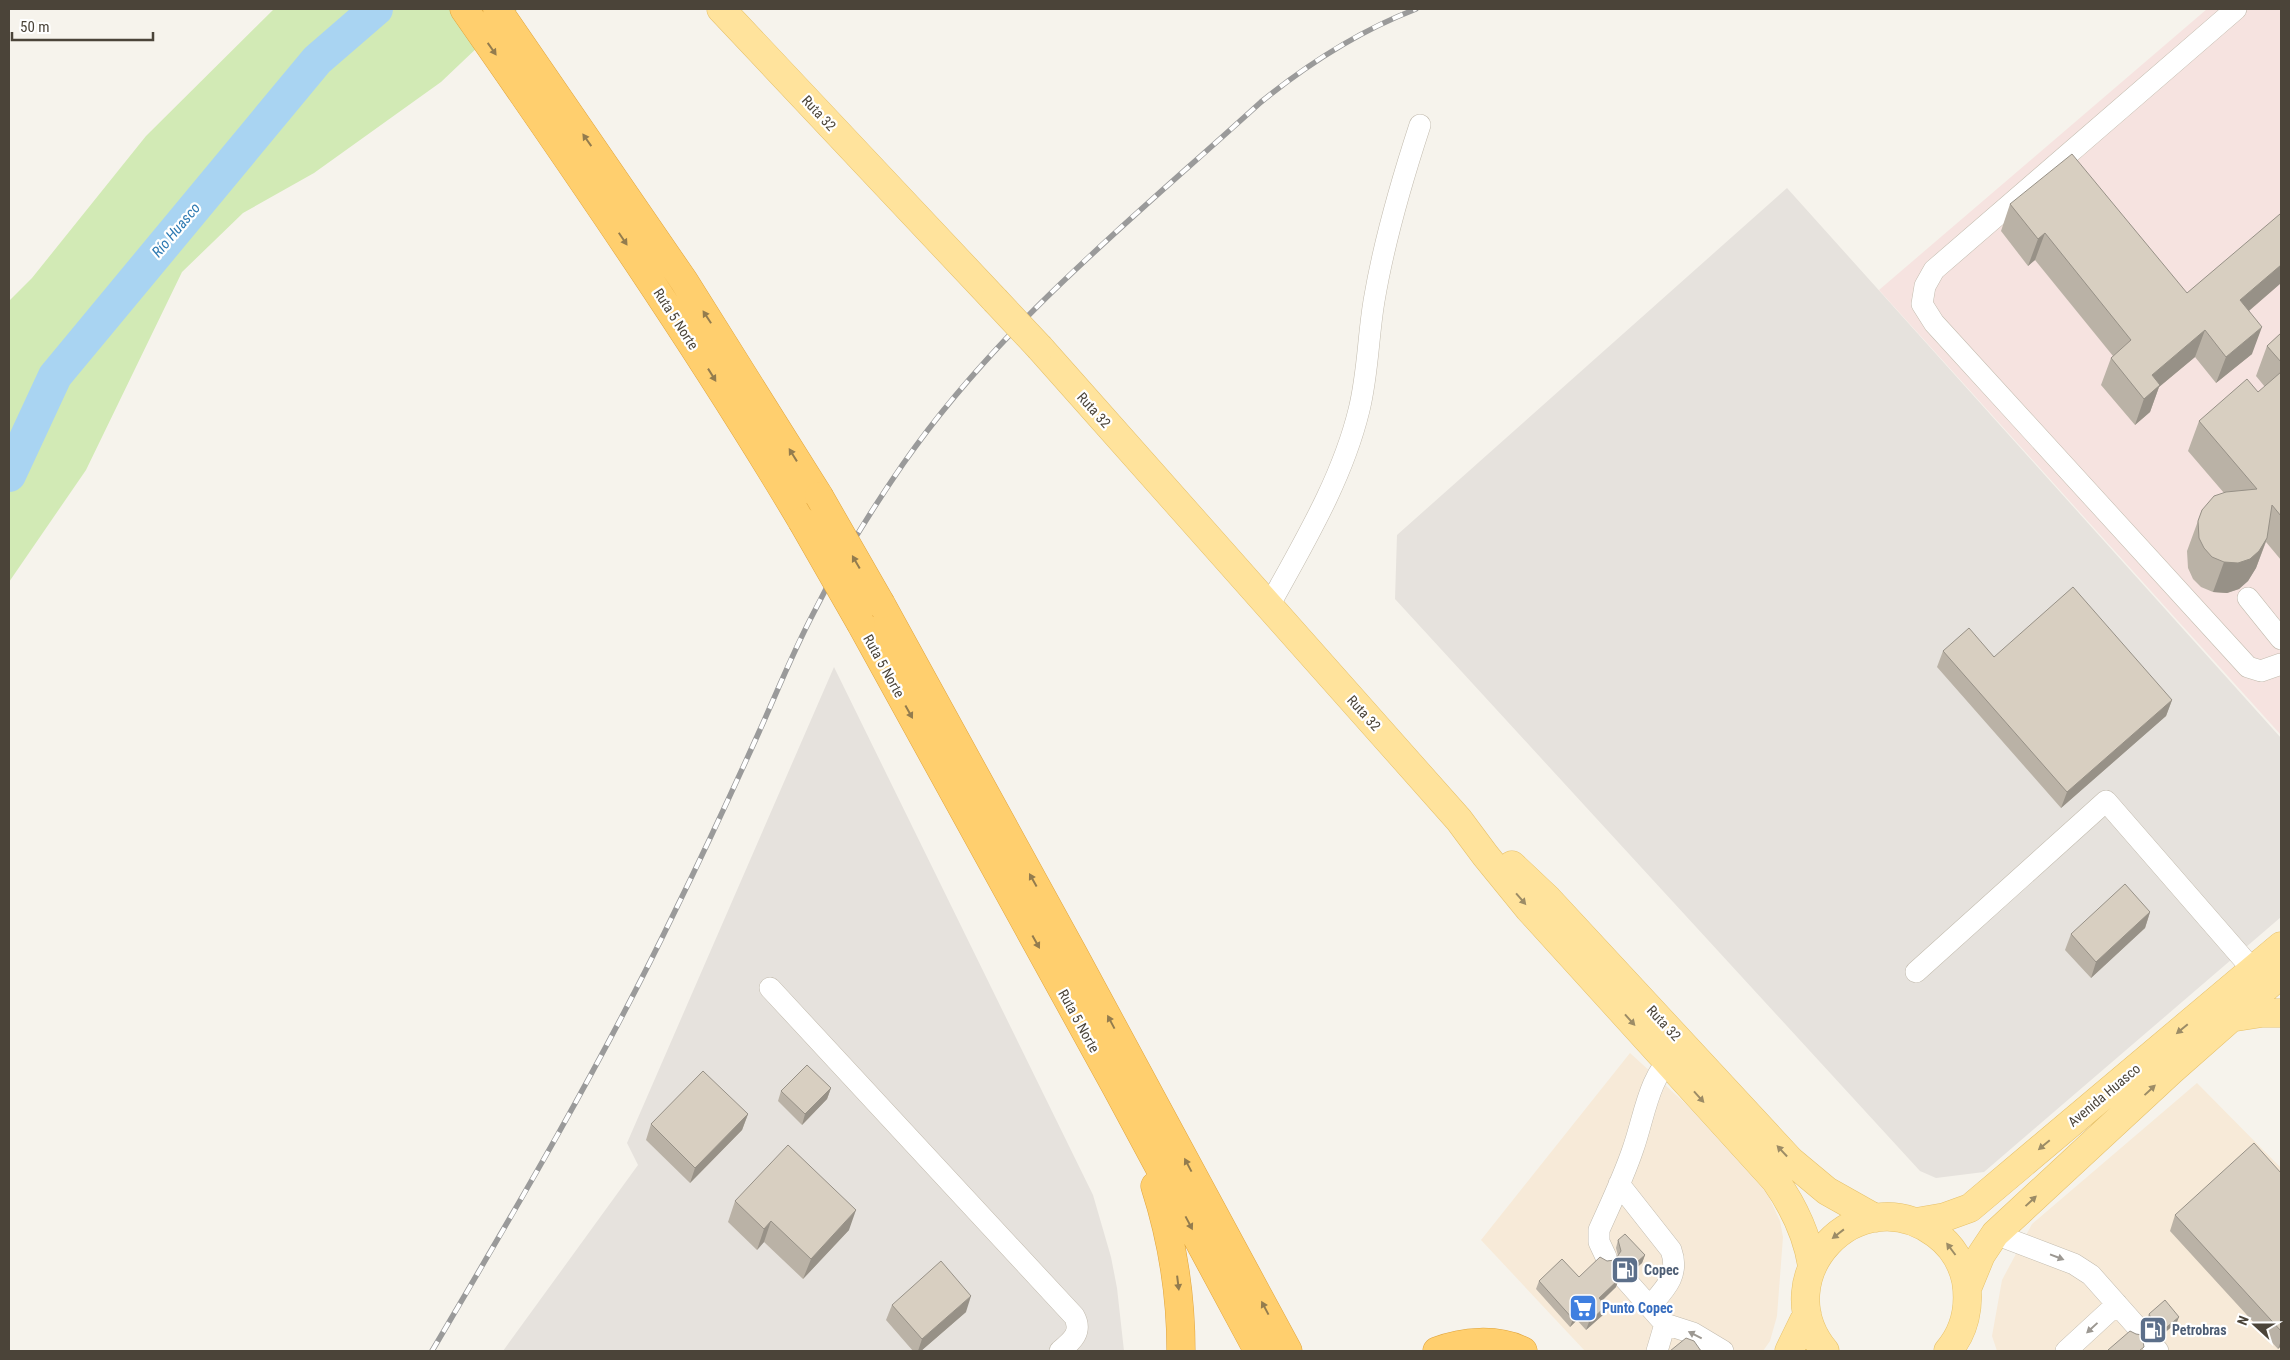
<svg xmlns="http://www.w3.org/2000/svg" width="2290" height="1360" viewBox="0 0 2290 1360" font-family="'Roboto Condensed',sans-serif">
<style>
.commercial{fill:#f7ead8}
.industrial{fill:#e6e2dd}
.medical{fill:#f6e3e0}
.green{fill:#d2eab5}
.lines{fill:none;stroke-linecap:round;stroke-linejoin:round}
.river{stroke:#a9d4f2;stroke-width:34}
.minor-casing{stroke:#c2bbae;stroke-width:22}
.major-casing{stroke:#e6c16a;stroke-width:29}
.highway-casing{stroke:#e0a43c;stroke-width:29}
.minor{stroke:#fff;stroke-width:21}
.major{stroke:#ffe39c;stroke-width:28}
.highway{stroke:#ffcf6e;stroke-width:28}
.rail-casing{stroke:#9a9a9a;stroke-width:5.5}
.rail{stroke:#fff;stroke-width:4;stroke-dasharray:11;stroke-linecap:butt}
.major-bridge-casing{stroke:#e6c16a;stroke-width:29;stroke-linecap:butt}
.highway-bridge-casing{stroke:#e0a43c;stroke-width:29;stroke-linecap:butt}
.major-bridge{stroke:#ffe39c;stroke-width:28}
.highway-bridge{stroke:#ffcf6e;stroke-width:28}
.wall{fill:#bab2a6}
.shaded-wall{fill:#979187}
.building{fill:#d8cfc1;stroke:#979187}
.oneway{fill:#937c4e}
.oneway2{fill:#9c8c66}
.oneway3{fill:#9c9892}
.labels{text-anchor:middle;stroke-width:4.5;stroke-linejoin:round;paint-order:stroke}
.street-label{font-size:14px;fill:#4b4439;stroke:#fff}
.service-label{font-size:14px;font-weight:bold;fill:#4e5e75;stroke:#fff;text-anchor:start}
.shop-label{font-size:14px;font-weight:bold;fill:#366cbe;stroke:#fff;text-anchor:start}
.water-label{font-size:15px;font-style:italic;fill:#2e7ab2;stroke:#fff}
</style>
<rect width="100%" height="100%" fill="#f6f3ec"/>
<path class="commercial" d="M 1630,1053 L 1687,1105 L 1767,1193 L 1780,1221 L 1783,1237 L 1777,1316 L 1770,1341 L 1763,1351 L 1585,1351 L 1481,1240 Z
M 2197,1083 L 2281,1168 L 2281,1351 L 1997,1351 L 1992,1336 L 2002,1280 L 2032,1224 Z"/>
<path class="industrial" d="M 1787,188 L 2281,738 L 2281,917 L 1984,1172 L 1936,1178 L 1920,1171 L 1395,599 L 1397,535 Z
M 834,667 L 1093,1195 L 1111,1257 L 1117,1288 L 1124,1351 L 503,1351 L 638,1165 L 627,1143 Z"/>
<path class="medical" d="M 2207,9 L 2281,9 L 2281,735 L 1879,290 Z"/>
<path class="green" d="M 274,9 L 518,9 L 441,82 L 314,173 L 243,213 L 182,272 L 86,470 L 9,582 L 9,301 L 32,278 L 146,136 Z"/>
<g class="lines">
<path class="river" d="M 9,475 L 55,376 L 317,60 L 376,9"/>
<g class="minor-casing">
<path id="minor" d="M 2236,9 L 1934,270 L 1925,286 L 1922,304 L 1934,323 L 2248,667 L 2261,671 L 2281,664
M 2248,598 L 2281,639
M 1269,606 C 1303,544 1342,480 1359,410 C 1368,374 1368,337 1374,301 C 1384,241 1401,183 1420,125
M 1916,972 L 2106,801 L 2253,970
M 770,988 L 1074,1316 C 1083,1332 1072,1341 1060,1351
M 1619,1184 L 1671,1250 C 1680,1275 1665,1289 1650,1306
M 1995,1234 L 2074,1264 L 2091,1275 L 2138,1328
M 1606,1257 L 1599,1242 L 1599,1230 C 1611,1203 1624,1176 1633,1149 C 1645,1115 1648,1077 1676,1052
M 1625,1279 L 1665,1324 L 1693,1333 L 1723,1351
M 2152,1344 L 2158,1351
M 1657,1351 L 1665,1324
M 2066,1351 L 2117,1304"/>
</g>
<g class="major-casing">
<path id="major" d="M 721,9 L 995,300
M 1040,348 L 1459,820 L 1485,855 L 1529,909 L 1775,1180 C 1794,1207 1807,1234 1812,1266
M 1512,865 L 1548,899 L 1791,1161 L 1827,1191 L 1875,1218
M 2230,1018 L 2262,1013 L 2281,1013
M 1916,1222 L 1945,1217 L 1970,1208 L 2281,946
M 1967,1289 L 1981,1255 L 1995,1234 L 2172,1070 L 2281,974
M 1789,1351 L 1807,1314
M 1825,1351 C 1764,1277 1858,1176 1936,1234 C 1951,1245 1962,1262 1966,1281 C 1970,1306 1965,1331 1948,1351"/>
</g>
<g class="highway-casing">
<path id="highway" d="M 464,9 C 581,177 697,345 802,521
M 497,9 L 684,281 L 819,496
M 881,604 L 1074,955 L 1288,1351
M 861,624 L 1116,1087 L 1258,1351
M 1155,1186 C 1173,1242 1181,1293 1181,1351
M 1437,1351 C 1463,1341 1497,1338 1523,1351"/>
</g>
<use href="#minor" class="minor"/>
<use href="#major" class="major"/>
<use href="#highway" class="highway"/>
<g class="rail-casing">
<path id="rail" d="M 432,1351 C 517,1207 602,1063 675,911 C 704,852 732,792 759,732 C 777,692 793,652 813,614 C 839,562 870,512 903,464 C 1001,323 1136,216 1261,102 C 1309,63 1359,31 1416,9"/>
</g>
<use href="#rail" class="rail"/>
<g class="major-bridge-casing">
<path id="major-bridge" d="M 995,300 L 1040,348"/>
</g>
<g class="highway-bridge-casing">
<path id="highway-bridge" d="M 819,496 L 881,604
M 802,521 L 861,624"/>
</g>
<use href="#major-bridge" class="major-bridge"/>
<use href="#highway-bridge" class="highway-bridge"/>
</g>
<path class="wall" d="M 2010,204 L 2187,293 L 2281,216 L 2281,283 L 2249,311 L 2252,354 L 2216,383 L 2195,357 L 2159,387 L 2150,412 L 2135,425 L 2101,385 L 2111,358 L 2113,356 L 2035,260 L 2028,266 L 2001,231 Z
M 2281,333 L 2281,560 L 2266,542 L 2256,568 L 2248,581 L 2239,589 L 2227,593 L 2213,592 L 2201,587 L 2193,579 L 2188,568 L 2187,551 L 2202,510 L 2224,493 L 2188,451 L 2199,421 L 2258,392 L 2265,387 L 2256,376 L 2267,346 Z
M 1943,651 L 1994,657 L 2172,700 L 2166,716 L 2061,808 L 1937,667 Z
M 2150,912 L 2145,928 L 2091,978 L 2065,950 L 2071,934 Z
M 831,1088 L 827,1099 L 802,1125 L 778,1101 L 781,1091 Z
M 748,1114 L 742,1130 L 690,1183 L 646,1140 L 651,1124 Z
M 2281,1173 L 2281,1346 L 2278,1349 L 2170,1231 L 2175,1215 Z
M 735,1201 L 849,1230 L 803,1279 L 764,1242 L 757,1250 L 728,1222 Z
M 1618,1240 L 1645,1255 L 1642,1263 L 1634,1270 L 1623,1267 L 1617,1270 L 1616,1273 L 1616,1287 L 1602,1301 L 1604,1314 L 1586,1330 L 1577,1320 L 1570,1327 L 1536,1289 L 1539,1281 L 1579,1277 L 1607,1261 L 1615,1260 L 1618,1256 L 1616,1248 Z
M 892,1305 L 966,1312 L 921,1351 L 913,1351 L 886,1320 Z
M 2149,1314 L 2177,1322 L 2161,1336 L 2150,1332 L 2150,1325 L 2147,1319 Z"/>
<path class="shaded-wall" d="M 2045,233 L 2035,260 L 2028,266 L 2038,239 Z
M 2281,265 L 2281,283 L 2230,327 L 2240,300 Z
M 2262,327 L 2252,354 L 2216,383 L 2226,357 Z
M 2205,330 L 2195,357 L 2159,387 L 2150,412 L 2135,425 L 2152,375 Z
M 2267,538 L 2256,568 L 2248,581 L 2239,589 L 2227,593 L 2213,592 L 2224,562 Z
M 2172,700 L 2166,716 L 2061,808 L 2067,792 Z
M 2150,912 L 2145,928 L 2091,978 L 2096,962 Z
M 831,1088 L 827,1099 L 802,1125 L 805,1114 Z
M 748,1114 L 742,1130 L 690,1183 L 695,1168 Z
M 856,1210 L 849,1230 L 803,1279 L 811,1259 Z
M 771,1221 L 764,1242 L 757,1250 L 764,1229 Z
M 1645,1255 L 1642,1263 L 1634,1270 L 1637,1262 Z
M 1626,1259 L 1623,1267 L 1616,1270 L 1619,1262 Z
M 1619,1279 L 1616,1287 L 1596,1306 L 1599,1298 Z
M 971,1296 L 966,1312 L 921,1351 L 918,1351 L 922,1339 Z
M 1606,1306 L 1604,1314 L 1586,1330 L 1589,1322 Z
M 1580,1312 L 1577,1320 L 1570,1327 L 1573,1319 Z
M 2179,1317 L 2177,1322 L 2161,1336 L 2163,1330 Z
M 2281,1340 L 2281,1346 L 2278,1349 Z"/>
<path class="building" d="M 2072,154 L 2187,293 L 2280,214 L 2281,216 L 2281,265 L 2240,300 L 2262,327 L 2226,357 L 2205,330 L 2152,375 L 2160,385 L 2144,399 L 2111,358 L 2131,340 L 2045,233 L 2038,239 L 2010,204 Z
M 2281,333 L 2281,362 L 2267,346 Z
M 2281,372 L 2281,516 L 2272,505 L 2267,538 L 2259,551 L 2250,559 L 2238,563 L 2224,562 L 2212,557 L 2204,548 L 2199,538 L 2198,521 L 2202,510 L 2214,496 L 2226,492 L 2257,489 L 2199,421 L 2247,379 L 2258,392 Z
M 2073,587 L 2172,700 L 2067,792 L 1943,651 L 1969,628 L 1994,657 Z
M 2125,884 L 2150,912 L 2096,962 L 2071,934 Z
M 807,1065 L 831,1088 L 805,1114 L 781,1091 Z
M 703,1071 L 748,1114 L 695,1168 L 651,1124 Z
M 2254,1143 L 2281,1173 L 2281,1331 L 2175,1215 Z
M 788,1145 L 856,1210 L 811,1259 L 771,1221 L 764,1229 L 735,1201 Z
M 1625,1234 L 1645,1255 L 1637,1262 L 1626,1259 L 1619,1262 L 1616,1273 L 1619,1279 L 1599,1298 L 1606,1306 L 1589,1322 L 1580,1312 L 1573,1319 L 1539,1281 L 1562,1259 L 1579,1277 L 1600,1257 L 1607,1261 L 1615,1260 L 1621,1251 L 1618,1240 Z
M 941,1261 L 971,1296 L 922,1339 L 892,1305 Z
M 2165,1300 L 2179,1317 L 2163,1330 L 2152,1326 L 2152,1320 L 2149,1314 Z
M 2130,1331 L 2136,1334 L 2142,1335 L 2144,1347 L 2139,1351 L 2109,1351 L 2108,1350 Z
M 1686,1338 L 1694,1341 L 1701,1351 L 1670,1351 Z"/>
<defs><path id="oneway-solid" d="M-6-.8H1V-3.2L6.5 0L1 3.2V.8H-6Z" transform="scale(1.25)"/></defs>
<g class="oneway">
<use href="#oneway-solid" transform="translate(492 49) rotate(55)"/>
<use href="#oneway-solid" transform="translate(587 140) rotate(-125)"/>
<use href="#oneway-solid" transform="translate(623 239) rotate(56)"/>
<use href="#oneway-solid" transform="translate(707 317) rotate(-123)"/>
<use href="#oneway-solid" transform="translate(712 375) rotate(58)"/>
<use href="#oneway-solid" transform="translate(793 455) rotate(-122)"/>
<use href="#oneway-solid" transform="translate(856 562) rotate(-120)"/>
<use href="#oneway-solid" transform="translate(909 712) rotate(61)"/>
<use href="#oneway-solid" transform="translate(1033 880) rotate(-119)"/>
<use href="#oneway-solid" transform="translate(1036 942) rotate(61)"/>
<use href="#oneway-solid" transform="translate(1111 1022) rotate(-118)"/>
<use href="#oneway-solid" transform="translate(1188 1165) rotate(-118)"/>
<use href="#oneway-solid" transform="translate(1189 1223) rotate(62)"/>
<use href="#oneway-solid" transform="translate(1178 1283) rotate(83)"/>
<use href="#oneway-solid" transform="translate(1265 1308) rotate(-118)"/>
</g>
<g class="oneway2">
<use href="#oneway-solid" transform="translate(1521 899) rotate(49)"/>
<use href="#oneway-solid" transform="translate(1630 1020) rotate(48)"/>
<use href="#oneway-solid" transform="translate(2182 1029) rotate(140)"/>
<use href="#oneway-solid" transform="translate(2150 1090) rotate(-43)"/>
<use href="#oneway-solid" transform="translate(1699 1097) rotate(48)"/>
<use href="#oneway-solid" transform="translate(2044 1145) rotate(140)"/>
<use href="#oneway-solid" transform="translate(1782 1151) rotate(-133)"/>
<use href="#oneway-solid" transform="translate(2031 1201) rotate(-43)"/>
<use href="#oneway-solid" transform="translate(1838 1234) rotate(142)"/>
<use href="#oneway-solid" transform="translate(1951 1249) rotate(-127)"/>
</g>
<g class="oneway3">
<use href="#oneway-solid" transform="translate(2057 1257) rotate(21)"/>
<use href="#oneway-solid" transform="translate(2092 1328) rotate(137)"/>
<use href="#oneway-solid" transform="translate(1695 1335) rotate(-153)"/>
</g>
<defs>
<g id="fuel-square" transform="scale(1.4375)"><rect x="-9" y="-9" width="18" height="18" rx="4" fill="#5c6f8a" stroke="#fff"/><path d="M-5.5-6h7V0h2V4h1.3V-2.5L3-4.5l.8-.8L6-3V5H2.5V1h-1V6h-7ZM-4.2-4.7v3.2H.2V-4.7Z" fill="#fff"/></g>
<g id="supermarket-square" transform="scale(1.4375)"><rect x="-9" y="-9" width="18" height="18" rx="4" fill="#3f7fe0" stroke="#fff"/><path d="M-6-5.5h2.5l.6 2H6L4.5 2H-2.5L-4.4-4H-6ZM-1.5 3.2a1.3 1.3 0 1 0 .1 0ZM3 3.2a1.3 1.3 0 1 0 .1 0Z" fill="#fff"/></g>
</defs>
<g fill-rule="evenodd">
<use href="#fuel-square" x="1625" y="1270"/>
<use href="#supermarket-square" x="1583" y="1308"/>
<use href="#fuel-square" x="2153" y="1330"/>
</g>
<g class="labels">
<g class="street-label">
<text transform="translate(819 113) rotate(47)" y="5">Ruta 32</text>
<text transform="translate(676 319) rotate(57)" y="5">Ruta 5 Norte</text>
<text transform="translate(1094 410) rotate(48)" y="5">Ruta 32</text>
<text transform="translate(884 666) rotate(61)" y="5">Ruta 5 Norte</text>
<text transform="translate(1364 713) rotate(48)" y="5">Ruta 32</text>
<text transform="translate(1079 1021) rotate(61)" y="5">Ruta 5 Norte</text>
<text transform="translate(1664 1023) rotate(47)" y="5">Ruta 32</text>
<text transform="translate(2104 1095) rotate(-40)" y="5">Avenida Huasco</text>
</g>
<g class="service-label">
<text x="1644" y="1275">Copec</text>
<text x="2172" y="1335">Petrobras</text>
</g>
<g class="shop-label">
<text x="1602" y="1313">Punto Copec</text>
</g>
<g class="water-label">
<text transform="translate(176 230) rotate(-50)" y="5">Río Huasco</text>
</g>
</g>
<rect width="2290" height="1360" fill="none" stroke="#4b4439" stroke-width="20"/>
<g transform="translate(2255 1325) rotate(291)" stroke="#ffffff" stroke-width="4" paint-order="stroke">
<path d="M0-4L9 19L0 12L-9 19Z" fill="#4b4439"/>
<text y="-8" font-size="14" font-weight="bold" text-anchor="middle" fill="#4b4439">N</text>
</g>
<path d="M12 32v8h141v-8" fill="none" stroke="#4b4439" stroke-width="2.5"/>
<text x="20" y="32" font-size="15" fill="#4b4439" stroke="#ffffff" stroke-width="4" paint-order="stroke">50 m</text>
</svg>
